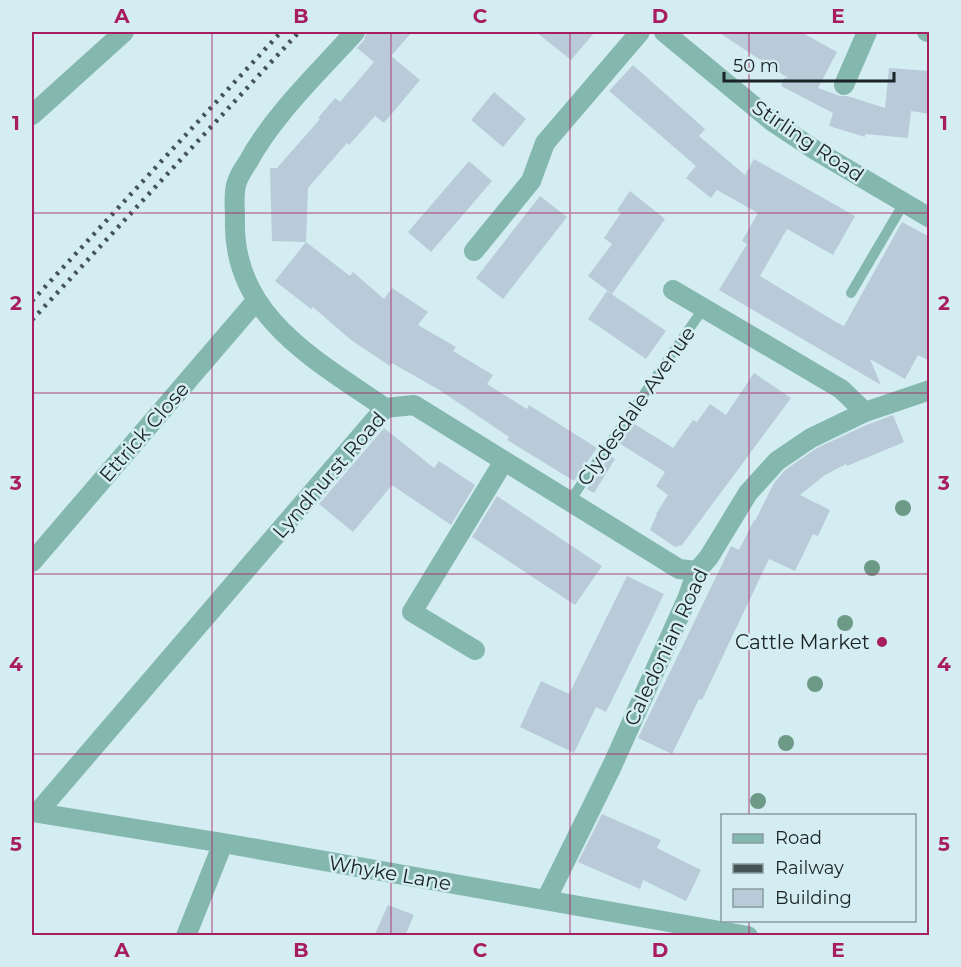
<svg xmlns="http://www.w3.org/2000/svg" width="961" height="967" viewBox="0 0 961 967" font-family="Montserrat,sans-serif">
<style>
.building{fill:#b9cbd9}
.lines{fill:none;stroke-linecap:round;stroke-linejoin:round}
.service{stroke:#84b7ad;stroke-width:10}
.minor{stroke:#84b7ad;stroke-width:20}
.rail{stroke:#465356;stroke-width:4.5;stroke-dasharray:3 6;stroke-linecap:butt}
.tree{fill:#6c9a86}
.grid{fill:none;stroke:#a81d60;stroke-width:1.5;stroke-opacity:0.55}
.poi-dot{fill:#a81d60;stroke:#d3edf2;stroke-width:2}
.labels{text-anchor:middle;stroke-width:5;stroke-linejoin:round;paint-order:stroke}
.street-label{font-size:20px;fill:#1a2325;stroke:#d3edf2}
.poi-label{font-size:20px;fill:#1a2325;stroke:#d3edf2;text-anchor:end}
.neatline{fill:none;stroke:#a81d60;stroke-width:2}
.grid-label{font-size:20px;text-anchor:middle;font-weight:bold;fill:#a81d60}
</style>
<rect width="100%" height="100%" fill="#d3edf2"/>
<path class="building" d="M 367,32 L 412,32 L 391,56 L 420,80 L 384,123 L 375,116 L 349,145 L 347,143 L 308,188 L 306,242 L 350,276 L 353,272 L 384,299 L 392,288 L 428,312 L 418,325 L 456,347 L 453,351 L 493,375 L 487,384 L 527,409 L 529,405 L 597,448 L 574,481 L 507,440 L 509,437 L 441,391 L 392,363 L 390,366 L 351,340 L 313,307 L 311,309 L 275,281 L 306,242 L 272,241 L 270,168 L 277,168 L 320,119 L 318,118 L 335,98 L 340,102 L 374,62 L 357,48 L 364,40 Z
M 536,32 L 595,32 L 571,60 Z
M 718,32 L 801,32 L 837,52 L 818,88 L 840,96 L 847,96 L 885,108 L 889,68 L 930,71 L 930,114 L 911,111 L 908,138 L 865,134 L 865,137 L 829,126 L 833,113 L 781,86 L 784,78 L 788,78 Z
M 633,65 L 705,129 L 699,136 L 745,175 L 754,159 L 855,216 L 833,255 L 787,229 L 760,276 L 836,322 L 844,326 L 902,222 L 930,237 L 930,361 L 918,355 L 905,379 L 870,359 L 881,385 L 719,290 L 747,244 L 742,241 L 758,213 L 717,190 L 711,198 L 686,178 L 696,166 L 609,91 Z
M 494,92 L 526,119 L 503,147 L 471,120 Z
M 469,161 L 492,181 L 431,252 L 408,232 Z
M 630,191 L 665,219 L 612,294 L 588,276 L 612,244 L 604,238 L 621,213 L 617,210 Z
M 540,196 L 567,217 L 503,299 L 476,278 Z
M 607,291 L 666,331 L 646,359 L 588,319 Z
M 754,373 L 791,398 L 682,545 L 675,547 L 650,530 L 657,514 L 656,514 L 668,495 L 656,486 L 665,472 L 619,443 L 633,423 L 673,448 L 693,420 L 697,422 L 710,404 L 726,415 Z
M 893,415 L 904,442 L 847,466 L 846,464 L 825,475 L 800,495 L 830,510 L 818,536 L 813,534 L 795,571 L 769,559 L 702,700 L 699,699 L 672,754 L 638,738 L 731,546 L 739,550 L 754,520 L 755,521 L 774,483 L 785,470 L 817,448 L 864,426 Z
M 384,428 L 434,468 L 439,461 L 475,485 L 451,525 L 392,485 L 353,532 L 319,504 Z
M 610,456 L 615,459 L 594,493 L 587,489 Z
M 497,496 L 602,566 L 575,605 L 472,537 Z
M 627,576 L 664,594 L 606,712 L 596,707 L 574,753 L 520,727 L 541,681 L 569,694 Z
M 602,814 L 661,840 L 657,848 L 701,870 L 686,901 L 643,880 L 640,889 L 578,862 Z
M 388,905 L 414,915 L 405,936 L 374,936 Z"/>
<g class="lines">
<path class="service" d="M 851,293 L 904,203
M 569,502 L 703,309"/>
<path class="minor" d="M 355,32 C 319,72 274,114 248,162 C 244,168 239,175 237,182 C 233,192 235,207 235,218 C 231,316 316,360 385,408
M 664,32 L 773,122 L 815,150 L 930,218
M 927,32 L 930,32
M 844,85 L 867,32
M 32,115 L 124,32
M 474,251 L 531,181 L 545,143 L 640,32
M 673,290 L 841,389 L 865,412
M 32,562 L 256,301
M 475,650 L 412,612 L 504,461
M 32,812 L 223,843 L 748,936
M 38,812 L 385,408 L 414,405 L 679,569 L 697,571
M 546,900 L 612,766 L 687,599 L 697,571 L 709,557 L 748,493 L 777,461 L 811,438 L 865,412 L 930,390
M 186,936 L 223,843"/>
<path class="rail" d="M 32,301 L 281,32
M 32,320 L 299,32"/>
</g>
<g class="tree">
<circle cx="903" cy="508" r="8"/>
<circle cx="872" cy="568" r="8"/>
<circle cx="845" cy="623" r="8"/>
<circle cx="815" cy="684" r="8"/>
<circle cx="786" cy="743" r="8"/>
<circle cx="758" cy="801" r="8"/>
</g>
<path class="grid" d="M 212,32 L 212,936M 391,32 L 391,936M 570,32 L 570,936M 749,32 L 749,816M 32,213 L 930,213M 32,393 L 930,393M 32,574 L 930,574M 32,754 L 930,754M 749,920 L 749,936"/>
<circle class="poi-dot" cx="882" cy="642" r="6"/>
<g class="labels">
<g class="street-label">
<text transform="translate(808 141) rotate(34)" y="7">Stirling Road</text>
<text transform="translate(636 406) rotate(-55)" y="7">Clydesdale Avenue</text>
<text transform="translate(144 432) rotate(-49)" y="7">Ettrick Close</text>
<text transform="translate(329 475) rotate(-49)" y="7">Lyndhurst Road</text>
<text transform="translate(666 647) rotate(-65)" y="7">Caledonian Road</text>
<text transform="translate(390 873) rotate(10)" y="7">Whyke Lane</text>
</g>
<g class="poi-label">
<text x="870" y="649">Cattle Market</text>
</g>
</g>
<rect width="961" height="967" fill="none" stroke="#d3edf2" stroke-width="66"/>
<rect x="721" y="814" width="195" height="108" fill="#d3edf2" stroke="#899ca0" stroke-width="1.5"/>
<rect x="733" y="834" width="30" height="9" fill="#84b7ad" stroke="#899ca0" stroke-width="1.5"/>
<text x="775" y="844" font-size="18" fill="#1a2325">Road</text>
<rect x="733" y="864" width="30" height="9" fill="#465356" stroke="#899ca0" stroke-width="1.5"/>
<text x="775" y="874" font-size="18" fill="#1a2325">Railway</text>
<rect x="733" y="889" width="30" height="18" fill="#b9cbd9" stroke="#899ca0" stroke-width="1.5"/>
<text x="775" y="904" font-size="18" fill="#1a2325">Building</text>
<path d="M724 72v9h170v-9" fill="none" stroke="#1a2325" stroke-width="3"/>
<text x="733" y="72" font-size="18" fill="#1a2325" stroke="#d3edf2" stroke-width="4.5" paint-order="stroke">50 m</text>
<rect x="33" y="33" width="895" height="901" class="neatline"/>
<g class="grid-label">
<text x="122" y="23">A</text>
<text x="301" y="23">B</text>
<text x="480" y="23">C</text>
<text x="660" y="23">D</text>
<text x="838" y="23">E</text>
<text x="16" y="130">1</text>
<text x="944" y="130">1</text>
<text x="16" y="310">2</text>
<text x="944" y="310">2</text>
<text x="16" y="490">3</text>
<text x="944" y="490">3</text>
<text x="16" y="671">4</text>
<text x="944" y="671">4</text>
<text x="16" y="851">5</text>
<text x="944" y="851">5</text>
<text x="122" y="957">A</text>
<text x="301" y="957">B</text>
<text x="480" y="957">C</text>
<text x="660" y="957">D</text>
<text x="838" y="957">E</text>
</g>
</svg>
